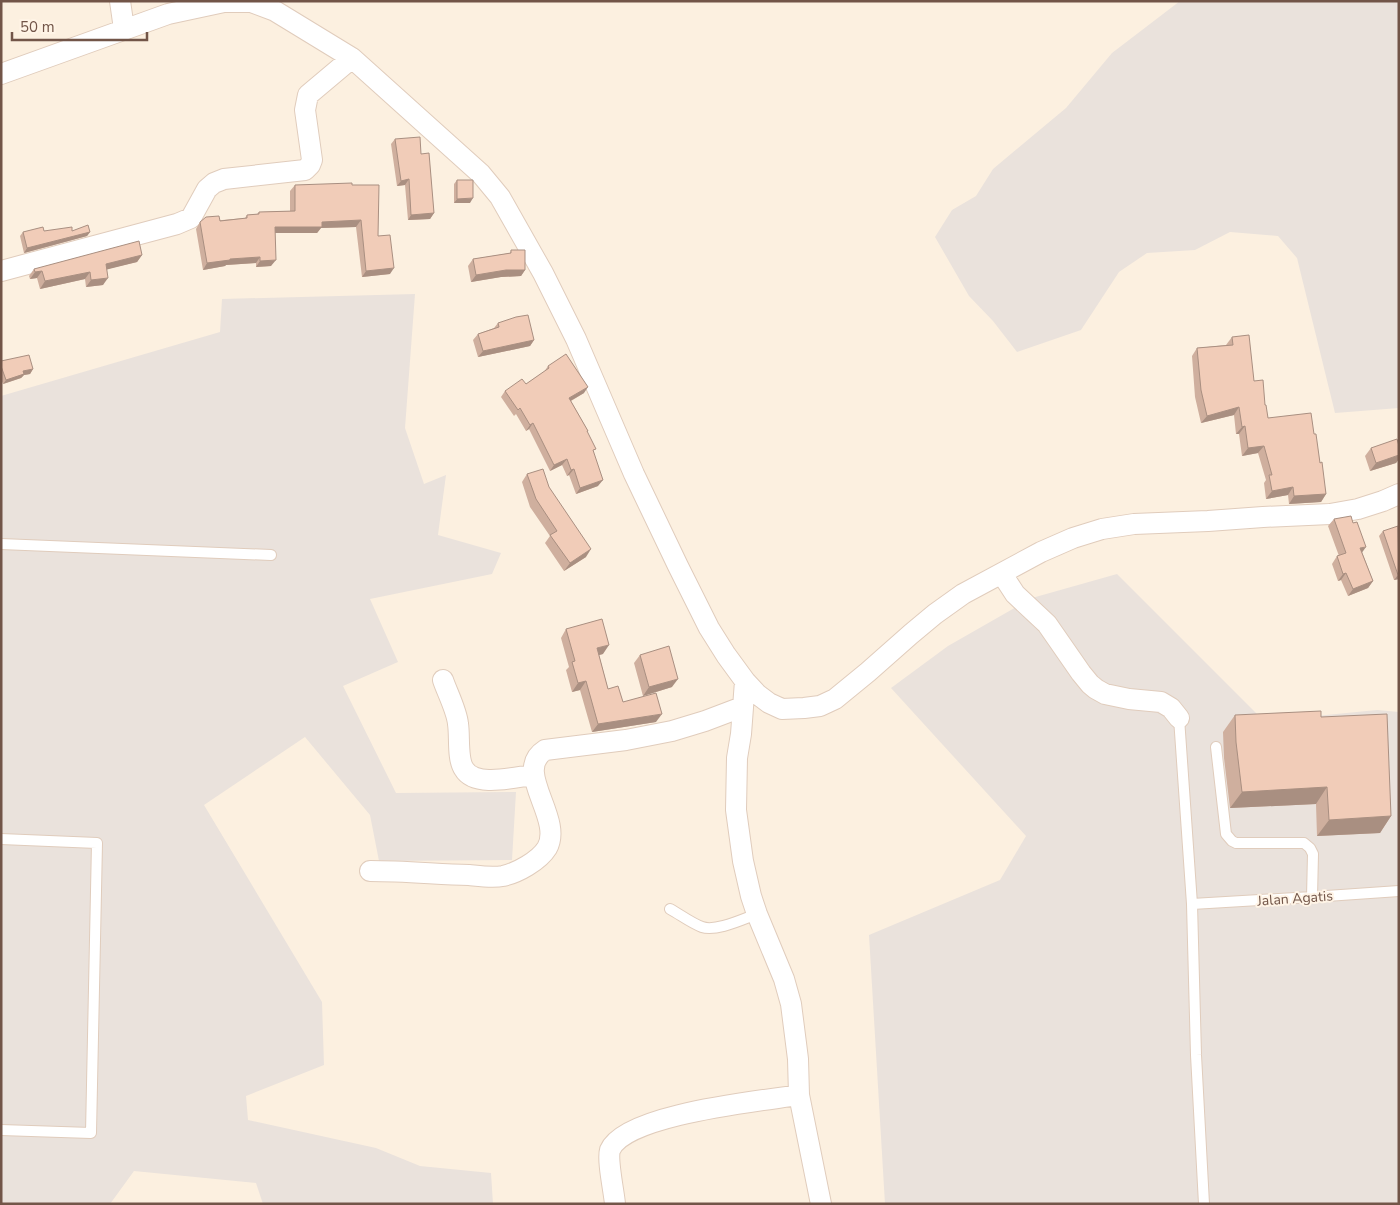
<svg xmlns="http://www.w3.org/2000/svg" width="1400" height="1205" viewBox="0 0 1400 1205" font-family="'Nunito Sans',sans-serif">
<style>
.industrial{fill:#eae2dc}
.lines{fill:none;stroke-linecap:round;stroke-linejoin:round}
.lane-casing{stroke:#e0ccbc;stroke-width:12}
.street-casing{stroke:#e0ccbc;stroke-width:22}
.lane{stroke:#fff;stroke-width:10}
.street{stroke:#fff;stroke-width:20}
.wall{fill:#cfaf9e}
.shaded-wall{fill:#a98f81}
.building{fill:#f1ccb8;stroke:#a98f81}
.labels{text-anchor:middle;stroke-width:4;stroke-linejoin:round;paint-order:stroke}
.street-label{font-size:14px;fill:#725548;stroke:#fff4e6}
</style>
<rect width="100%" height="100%" fill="#fcf0e0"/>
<path class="industrial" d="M 1180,1 L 1399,1 L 1399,408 L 1335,413 L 1297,258 L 1278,236 L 1230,232 L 1195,250 L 1147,253 L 1119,272 L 1081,330 L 1017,352 L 993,321 L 969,296 L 935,237 L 952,210 L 976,196 L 993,169 L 1066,108 L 1112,53 Z
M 415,294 L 405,428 L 424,484 L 446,475 L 438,535 L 501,553 L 492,574 L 370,599 L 398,662 L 343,686 L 396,793 L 516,792 L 512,860 L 379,861 L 370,815 L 305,737 L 204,805 L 322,1002 L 324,1065 L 246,1096 L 248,1120 L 376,1148 L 420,1166 L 491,1173 L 493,1204 L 263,1204 L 256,1183 L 134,1171 L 110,1204 L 1,1204 L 1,396 L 220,332 L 222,299 Z
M 1117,574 L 1264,721 L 1377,710 L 1399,712 L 1399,1204 L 885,1204 L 869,935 L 1000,880 L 1026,836 L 891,688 L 948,646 L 1032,598 Z"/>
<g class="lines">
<g class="lane-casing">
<path id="lane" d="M 1,544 L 271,555
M 1179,718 L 1192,904 L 1196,1055 L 1204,1204
M 1216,747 L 1226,834 L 1232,841 L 1236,843 L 1304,843 L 1310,848 L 1313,854 L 1312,897
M 1,839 L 97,843 L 91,1133 L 1,1130
M 1192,904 L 1312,897 L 1399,891
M 670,909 C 681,915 691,923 702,927 C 716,932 743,919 757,914"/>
</g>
<g class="street-casing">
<path id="street" d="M 120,1 L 124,29
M 1,74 L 168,14 L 224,2 L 251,2 L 275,11 L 352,58 L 481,174 L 500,197 L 543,273 L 576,339 L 634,474 L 678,566 L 709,628 L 726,655 L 745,681 L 757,694 L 769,703 L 782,709 L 804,708 L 820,706 L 835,699 L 868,672 L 911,634 L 935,614 L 963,594 L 1041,552 L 1073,538 L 1102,529 L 1134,524 L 1208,521 L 1263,517 L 1330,514 L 1358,509 L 1383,501 L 1399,494
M 1,271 L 177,224 L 191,218 L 207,189 L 214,183 L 224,179 L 305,170 L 310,165 L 312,160 L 305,110 L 308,95 L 352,58
M 1002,574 L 1015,594 L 1047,624 L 1081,673 L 1090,684 L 1096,689 L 1105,694 L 1129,699 L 1161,702 L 1171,708 L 1179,718
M 443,680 C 447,692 457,711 458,724 C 460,736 457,759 464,769 C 475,788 515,777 533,775
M 745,681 L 741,734 L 737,758 L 736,810 L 743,861 L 751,896 L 757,914 L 784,979 L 791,1004 L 798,1059 L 799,1095 L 821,1204
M 370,871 C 403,871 436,874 469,875 C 479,876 492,878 503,876 C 517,873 539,861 547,848 C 564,818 512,771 545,750 L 626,740 L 672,731 L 705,721 L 742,707
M 615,1204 C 614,1192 607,1160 610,1150 C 625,1114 762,1101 799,1095"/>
</g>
<use href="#lane" class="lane"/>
<use href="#street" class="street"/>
</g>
<path class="wall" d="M 395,139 L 421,154 L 434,213 L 430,219 L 408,220 L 405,185 L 397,186 L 391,144 Z
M 457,180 L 470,203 L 454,203 L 454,184 Z
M 295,185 L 352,185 L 378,236 L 390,274 L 362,277 L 356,227 L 321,228 L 317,233 L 275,233 L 271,266 L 256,267 L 256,263 L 226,265 L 225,266 L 203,270 L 196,229 L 200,222 L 245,218 L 247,215 L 257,214 L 259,212 L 290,211 L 290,191 Z
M 44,231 L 72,231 L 90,232 L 87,236 L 24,253 L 20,236 L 23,232 Z
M 511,250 L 525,270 L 521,276 L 501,277 L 471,282 L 468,266 L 473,259 L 510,253 Z
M 142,255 L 137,262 L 107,269 L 103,285 L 86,287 L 85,279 L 40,289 L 37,278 L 30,279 L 29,276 L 34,269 Z
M 498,323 L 534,340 L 530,346 L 478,357 L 473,340 L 478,334 L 494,328 Z
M 1232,337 L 1254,381 L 1265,405 L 1268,418 L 1314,434 L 1326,494 L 1321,502 L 1289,504 L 1288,495 L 1266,499 L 1264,483 L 1266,480 L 1258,453 L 1242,456 L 1239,434 L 1236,434 L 1234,415 L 1201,423 L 1195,397 L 1192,356 L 1197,348 L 1226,345 Z
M 1,361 L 33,369 L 30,374 L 24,375 L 21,378 L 3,384 L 1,379 Z
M 548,366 L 584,393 L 571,401 L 588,431 L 587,432 L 593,452 L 598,486 L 576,494 L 569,475 L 567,476 L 562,465 L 550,471 L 529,429 L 526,431 L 516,414 L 514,416 L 501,397 L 505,391 L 526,384 L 544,372 Z
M 1399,446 L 1399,459 L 1396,463 L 1370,471 L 1365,456 L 1371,448 Z
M 527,474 L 549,487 L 586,557 L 564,571 L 545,543 L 550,536 L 530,507 L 522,482 Z
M 1334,519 L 1362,552 L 1373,581 L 1368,588 L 1348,596 L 1341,580 L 1338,581 L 1332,564 L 1337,556 L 1339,556 L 1328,526 Z
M 1399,528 L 1399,579 L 1394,580 L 1379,536 L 1383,531 Z
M 566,629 L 603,654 L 599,655 L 608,689 L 623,702 L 656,722 L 592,732 L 580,690 L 572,692 L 566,670 L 569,667 L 561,638 Z
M 640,655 L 672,687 L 643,696 L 634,663 Z
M 1235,715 L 1321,717 L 1391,816 L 1380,833 L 1317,836 L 1316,804 L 1230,808 L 1224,758 L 1223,732 Z"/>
<path class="shaded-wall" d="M 409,179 L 405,185 L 397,186 L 401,181 Z
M 473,198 L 470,203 L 454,203 L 457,199 Z
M 434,213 L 430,219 L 408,220 L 411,215 Z
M 361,220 L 356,227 L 321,228 L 317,233 L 270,233 L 275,227 L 322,222 Z
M 90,232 L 87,236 L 24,253 L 27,248 Z
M 142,255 L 137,262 L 101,271 L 106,264 Z
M 260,257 L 256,263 L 226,265 L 225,266 L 203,270 L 207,263 L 230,259 Z
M 276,260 L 271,266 L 256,267 L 260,261 Z
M 394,268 L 390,274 L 362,277 L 366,271 Z
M 506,270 L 525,270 L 521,276 L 501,277 L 471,282 L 476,275 Z
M 42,271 L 37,278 L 30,279 L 35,272 Z
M 90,272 L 85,279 L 40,289 L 45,281 Z
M 108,278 L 103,285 L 86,287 L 91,280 Z
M 534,340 L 530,346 L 478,357 L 483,351 Z
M 33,369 L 30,374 L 24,375 L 21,378 L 3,384 L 6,380 L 23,371 Z
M 588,387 L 584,393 L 565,404 L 569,398 Z
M 1239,407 L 1234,415 L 1201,423 L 1207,416 Z
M 533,423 L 529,429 L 526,431 L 530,425 Z
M 1245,426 L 1239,434 L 1236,434 L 1242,427 Z
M 1264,446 L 1258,453 L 1242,456 L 1248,448 Z
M 1399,455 L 1399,459 L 1396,463 L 1370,471 L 1376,463 Z
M 567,459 L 562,465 L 550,471 L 554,465 Z
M 574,469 L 569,475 L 567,476 L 571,470 Z
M 603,480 L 598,486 L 576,494 L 580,488 Z
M 1293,487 L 1288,495 L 1266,499 L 1272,491 Z
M 1326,494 L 1321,502 L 1289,504 L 1294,496 Z
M 1366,547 L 1361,554 L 1360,548 Z
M 591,549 L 586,557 L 564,571 L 570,563 Z
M 1346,573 L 1341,580 L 1338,581 L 1343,574 Z
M 1398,575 L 1399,575 L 1399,579 L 1394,580 Z
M 1373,581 L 1368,588 L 1348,596 L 1353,589 Z
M 609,645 L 603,654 L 591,657 L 597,648 Z
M 678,679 L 672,687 L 643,696 L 649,687 Z
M 586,681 L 580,690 L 572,692 L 578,683 Z
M 662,714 L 656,722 L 592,732 L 598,724 Z
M 1327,787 L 1316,804 L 1230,808 L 1242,792 Z
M 1391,816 L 1380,833 L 1317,836 L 1329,820 Z"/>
<path class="building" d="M 420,137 L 421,154 L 429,153 L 434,213 L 411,215 L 409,179 L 401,181 L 395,139 Z
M 457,180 L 473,180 L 473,198 L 457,199 Z
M 352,183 L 352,185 L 379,185 L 378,236 L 390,235 L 394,268 L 366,271 L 361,220 L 322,222 L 322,227 L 275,227 L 276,260 L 260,261 L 260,257 L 230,259 L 230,260 L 207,263 L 200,222 L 206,217 L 219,216 L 220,221 L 247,218 L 247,215 L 259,214 L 259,212 L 295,211 L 295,185 Z
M 88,225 L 90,232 L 27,248 L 23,232 L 43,227 L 44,231 L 72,227 L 72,231 Z
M 139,241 L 142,255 L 106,264 L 108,278 L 91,280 L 90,272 L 45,281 L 42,271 L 35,272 L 34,269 Z
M 511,250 L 525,250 L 525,270 L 506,270 L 476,275 L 473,259 L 511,253 Z
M 528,315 L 534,340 L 483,351 L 478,334 L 499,327 L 498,323 L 516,317 Z
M 1249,335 L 1254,381 L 1263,380 L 1265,405 L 1266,405 L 1268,418 L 1311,413 L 1314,434 L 1316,434 L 1320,463 L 1322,462 L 1326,494 L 1294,496 L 1293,487 L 1272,491 L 1269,475 L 1272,475 L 1264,446 L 1248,448 L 1245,426 L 1242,427 L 1239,407 L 1207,416 L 1201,390 L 1197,348 L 1233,345 L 1232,337 Z
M 566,354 L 588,387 L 569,398 L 588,431 L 587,431 L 596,449 L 593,450 L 603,480 L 580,488 L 574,469 L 571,470 L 567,459 L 554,465 L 533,423 L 530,425 L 520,408 L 518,410 L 505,391 L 522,379 L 526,384 L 549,368 L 548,366 Z
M 29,355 L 33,369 L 23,371 L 24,374 L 6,380 L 1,366 L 1,361 Z
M 1397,439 L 1399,446 L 1399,455 L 1376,463 L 1371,448 Z
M 543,469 L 549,487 L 591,549 L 570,563 L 550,535 L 557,531 L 536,499 L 527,474 Z
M 1351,516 L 1353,523 L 1357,522 L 1366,547 L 1360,548 L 1373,581 L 1353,589 L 1346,573 L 1343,574 L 1337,556 L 1346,553 L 1334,519 Z
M 1398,526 L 1399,575 L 1398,575 L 1383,531 Z
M 602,619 L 609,645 L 597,648 L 608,689 L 618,686 L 623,702 L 656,693 L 662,714 L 598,724 L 586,681 L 578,683 L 572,662 L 575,661 L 566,629 Z
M 669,646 L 678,679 L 649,687 L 640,655 Z
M 1321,711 L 1321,717 L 1387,714 L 1391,816 L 1329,820 L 1327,787 L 1242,792 L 1236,742 L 1235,715 Z"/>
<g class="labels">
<g class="street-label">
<text transform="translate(1295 898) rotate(-4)" y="5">Jalan Agatis</text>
</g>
</g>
<rect width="1400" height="1205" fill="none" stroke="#725548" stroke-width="5"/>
<path d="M12 32v8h135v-8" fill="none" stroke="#725548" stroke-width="2.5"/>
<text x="20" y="32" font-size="15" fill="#725548" stroke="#fff4e6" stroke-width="4" paint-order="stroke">50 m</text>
</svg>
